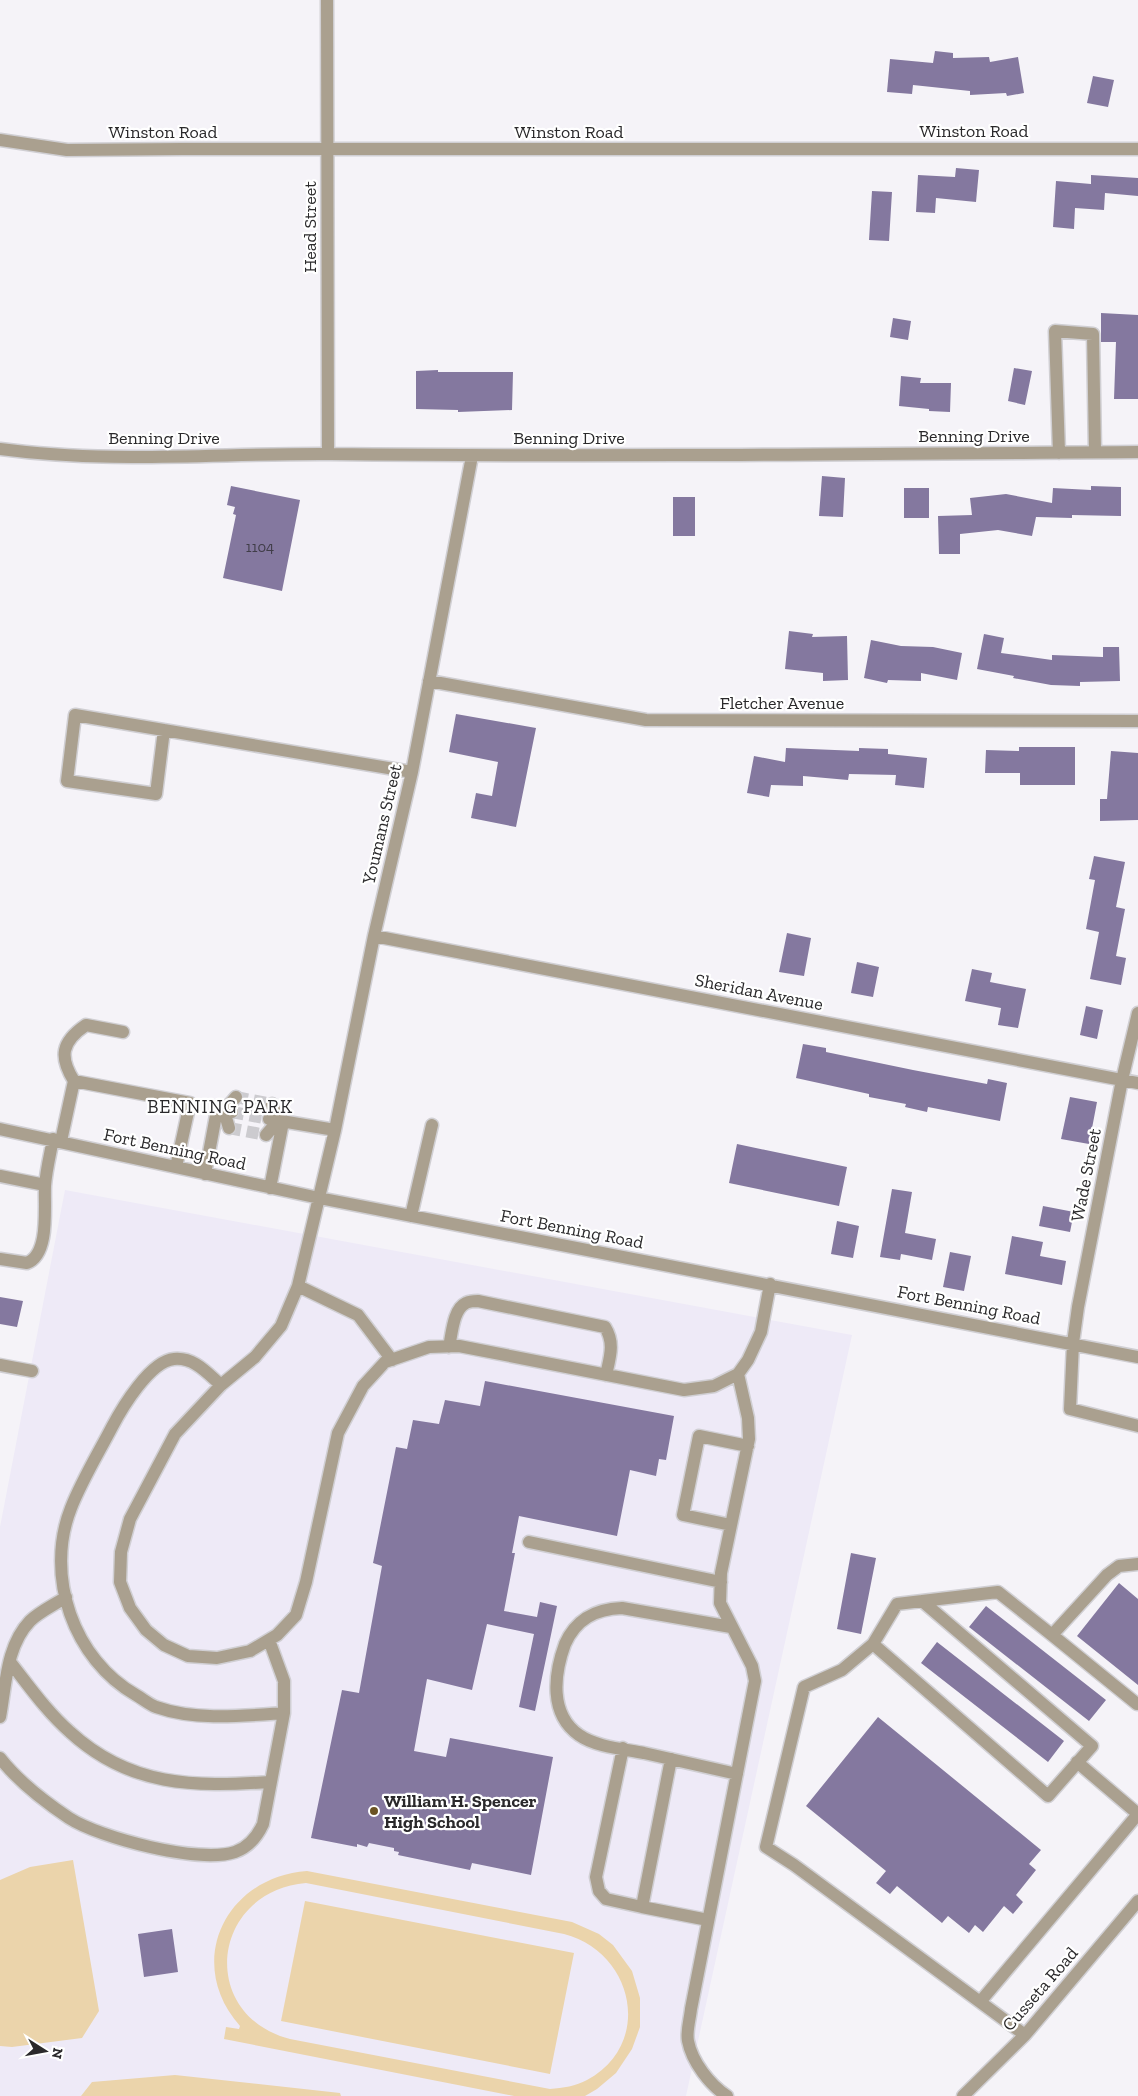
<svg xmlns="http://www.w3.org/2000/svg" width="1138" height="2096" viewBox="0 0 1138 2096" font-family="'Zilla Slab',serif">
<style>
.built{fill:#eeeaf7}
.green{fill:#ebd4ab;fill-rule:evenodd}
.building{fill:#84789f}
.lines{fill:none;stroke-linecap:round;stroke-linejoin:round}
.minor-tunnel{stroke:#cccbcf;stroke-width:12;stroke-dasharray:12 6;stroke-linecap:butt}
.minor-casing{stroke:#d0cfd3;stroke-width:15}
.minor{stroke:#aaa08f;stroke-width:12}
.poi-dot{fill:#6b5323;stroke:#fff;stroke-width:2}
.labels{text-anchor:middle;stroke-width:4.5;stroke-linejoin:round;paint-order:stroke}
.number-label{font-size:15px;fill:#403d48}
.street-label{font-size:18px;fill:#2a292b;stroke:#fff}
.poi-label{font-size:18px;font-weight:bold;fill:#2a292b;stroke:#fff;text-anchor:start}
.neighbourhood-label{font-size:19px;letter-spacing:1px;fill:#2a292b;stroke:#fff}
</style>
<rect width="100%" height="100%" fill="#f5f3f8"/>
<path class="built" d="M 65,1190 L 852,1335 L 686,2096 L 0,2096 L 0,1527 Z"/>
<path class="green" d="M 73,1860 L 99,2011 L 82,2038 L 12,2047 L 0,2046 L 0,1880 L 30,1867 Z
M 307,1871 L 572,1922 L 599,1934 L 613,1945 L 632,1971 L 640,1998 L 640,2027 L 632,2049 L 616,2073 L 597,2089 L 585,2096 L 514,2096 L 224,2039 L 226,2027 L 239,2029 L 240,2026 C 184,1963 225,1877 307,1871 ZM 306,1883 L 564,1934 C 634,1952 654,2044 587,2080 C 576,2086 563,2088 550,2089 L 290,2039 C 198,2015 210,1892 306,1883 Z
M 305,1901 L 574,1953 L 550,2074 L 281,2021 Z
M 175,2075 L 340,2093 L 341,2096 L 81,2096 L 92,2082 Z"/>
<path class="building" d="M 935,51 L 953,53 L 953,58 L 989,57 L 990,62 L 1018,57 L 1024,93 L 1007,96 L 1006,93 L 970,95 L 970,91 L 913,85 L 912,94 L 887,92 L 890,59 L 933,63 Z
M 1093,76 L 1114,80 L 1108,107 L 1087,103 Z
M 956,168 L 979,170 L 976,202 L 936,198 L 935,213 L 916,212 L 918,175 L 955,177 Z
M 1091,175 L 1138,178 L 1138,196 L 1105,193 L 1104,210 L 1075,208 L 1074,229 L 1053,227 L 1056,181 L 1091,184 Z
M 872,191 L 892,192 L 889,241 L 869,240 Z
M 1101,313 L 1138,315 L 1138,399 L 1114,399 L 1116,342 L 1101,342 Z
M 893,318 L 911,321 L 908,340 L 890,337 Z
M 1014,368 L 1032,371 L 1025,405 L 1008,401 Z
M 438,370 L 438,372 L 513,372 L 512,410 L 458,412 L 458,410 L 416,409 L 416,371 Z
M 901,376 L 921,378 L 920,383 L 951,383 L 950,412 L 929,411 L 929,409 L 899,406 Z
M 822,476 L 845,478 L 843,517 L 819,516 Z
M 231,486 L 300,500 L 282,591 L 223,578 L 236,515 L 233,514 L 235,507 L 227,505 Z
M 1091,486 L 1121,487 L 1121,516 L 1072,515 L 1072,518 L 1036,517 L 1032,536 L 998,530 L 960,534 L 960,554 L 939,554 L 938,516 L 972,515 L 970,498 L 1006,494 L 1052,503 L 1053,488 L 1091,490 Z
M 904,488 L 929,488 L 929,518 L 904,518 Z
M 673,497 L 695,497 L 695,536 L 673,536 Z
M 789,631 L 813,634 L 812,637 L 847,636 L 848,680 L 823,681 L 823,673 L 785,669 Z
M 984,634 L 1004,638 L 1001,653 L 1052,660 L 1052,655 L 1103,657 L 1103,647 L 1119,647 L 1120,681 L 1080,682 L 1080,686 L 1051,685 L 1013,678 L 1014,676 L 977,669 Z
M 871,640 L 901,646 L 933,647 L 962,653 L 957,680 L 921,673 L 921,681 L 888,680 L 887,683 L 864,678 Z
M 456,714 L 536,728 L 516,827 L 471,818 L 476,793 L 492,796 L 498,762 L 449,752 Z
M 1019,747 L 1075,747 L 1075,785 L 1020,785 L 1020,773 L 985,773 L 986,750 L 1019,751 Z
M 786,748 L 859,751 L 859,748 L 888,749 L 888,754 L 927,758 L 924,788 L 895,785 L 896,775 L 849,774 L 848,780 L 803,776 L 803,786 L 771,785 L 769,797 L 747,793 L 754,756 L 785,762 Z
M 1111,751 L 1138,753 L 1138,820 L 1100,821 L 1100,799 L 1107,799 Z
M 1094,856 L 1125,862 L 1116,907 L 1125,909 L 1116,956 L 1126,958 L 1121,985 L 1090,979 L 1099,932 L 1086,929 L 1095,880 L 1089,879 Z
M 787,933 L 811,938 L 804,976 L 779,972 Z
M 857,962 L 879,967 L 873,997 L 851,993 Z
M 972,969 L 992,973 L 990,982 L 1026,989 L 1018,1028 L 998,1025 L 1001,1008 L 965,1001 Z
M 1086,1006 L 1103,1010 L 1097,1039 L 1080,1035 Z
M 803,1044 L 826,1048 L 826,1052 L 913,1070 L 987,1084 L 988,1079 L 1007,1083 L 1000,1121 L 928,1107 L 927,1112 L 905,1107 L 906,1104 L 869,1097 L 869,1094 L 796,1078 Z
M 1070,1097 L 1097,1102 L 1089,1144 L 1061,1139 Z
M 737,1144 L 847,1167 L 839,1206 L 729,1183 Z
M 892,1189 L 912,1192 L 905,1233 L 936,1239 L 932,1260 L 901,1254 L 900,1260 L 880,1257 Z
M 1043,1206 L 1074,1212 L 1070,1232 L 1039,1226 Z
M 837,1221 L 859,1226 L 853,1258 L 831,1254 Z
M 1012,1236 L 1043,1242 L 1040,1256 L 1066,1261 L 1062,1285 L 1005,1274 Z
M 950,1252 L 971,1256 L 964,1291 L 943,1287 Z
M 0,1297 L 23,1301 L 17,1327 L 0,1324 Z
M 485,1381 L 674,1416 L 666,1460 L 659,1459 L 656,1476 L 630,1470 L 617,1536 L 519,1516 L 512,1553 L 515,1553 L 504,1611 L 537,1617 L 540,1602 L 557,1606 L 535,1711 L 519,1707 L 534,1634 L 487,1624 L 472,1690 L 427,1679 L 414,1751 L 446,1757 L 450,1738 L 553,1757 L 531,1875 L 472,1863 L 470,1870 L 398,1855 L 399,1852 L 394,1851 L 394,1848 L 369,1843 L 367,1847 L 357,1844 L 357,1847 L 311,1838 L 342,1690 L 359,1693 L 382,1566 L 373,1563 L 396,1447 L 407,1449 L 413,1420 L 439,1424 L 445,1400 L 480,1406 Z
M 851,1553 L 876,1558 L 861,1634 L 837,1629 Z
M 1119,1583 L 1138,1599 L 1138,1685 L 1077,1636 Z
M 986,1606 L 1106,1700 L 1089,1721 L 969,1627 Z
M 937,1642 L 1064,1741 L 1048,1762 L 921,1663 Z
M 878,1717 L 1041,1850 L 1029,1864 L 1036,1870 L 1016,1895 L 1023,1902 L 1013,1914 L 1004,1906 L 983,1932 L 975,1925 L 969,1933 L 948,1916 L 942,1923 L 897,1886 L 890,1894 L 876,1883 L 886,1871 L 806,1806 Z
M 172,1929 L 178,1972 L 144,1977 L 138,1934 Z"/>
<g class="lines">
<path class="minor-tunnel" d="M 236,1097 L 272,1104
M 232,1112 L 269,1119
M 229,1128 L 266,1135"/>
<g class="minor-casing">
<path id="minor" d="M 327,0 L 328,454
M 0,140 L 67,150 L 182,149 L 1138,149
M 0,449 C 110,464 221,453 331,454 C 600,457 869,454 1138,452
M 1059,453 L 1055,331 L 1093,334 L 1095,452
M 472,456 L 412,772 L 374,936 L 335,1130 L 298,1286 L 281,1326 L 255,1357 L 221,1385 L 175,1434 L 130,1519 L 121,1552 L 120,1582 L 130,1608 L 146,1630 L 164,1645 L 188,1656 L 217,1658 L 250,1651 L 277,1635 L 296,1615 L 306,1582 L 338,1433 L 363,1386 L 385,1362 L 429,1347 L 459,1346 L 684,1390 L 714,1386 L 738,1374
M 429,681 L 646,720 L 1138,721
M 164,730 L 156,794 L 67,781 L 75,715 L 412,772
M 374,936 L 1138,1083
M 1138,1013 L 1122,1080 L 1078,1307 L 1073,1343 L 1070,1409 L 1138,1426
M 74,1081 C 59,1057 61,1042 86,1025 L 123,1032
M 272,1104 L 278,1121
M 224,1111 L 236,1097
M 224,1111 L 229,1128
M 269,1119 L 335,1130
M 0,1129 L 319,1198 L 1138,1357
M 266,1135 L 278,1121
M 61,1141 L 74,1081 L 190,1103 L 176,1167
M 205,1174 L 217,1110 L 232,1112
M 0,1176 L 45,1185
M 270,1188 L 283,1122
M 411,1216 L 432,1125
M 0,1259 L 27,1263 C 50,1254 44,1207 45,1186 C 46,1171 50,1155 53,1139
M 298,1286 L 358,1315 L 392,1360
M 449,1347 C 452,1334 453,1309 466,1303 C 470,1301 475,1301 478,1301 L 605,1327 C 615,1343 610,1357 606,1375
M 0,1365 L 32,1371
M 731,1525 L 683,1515 L 699,1436 L 748,1446
M 529,1542 L 721,1582
M 731,1627 L 622,1608 C 595,1609 576,1619 565,1644 C 554,1674 549,1714 579,1735 C 596,1747 624,1749 644,1753 C 675,1760 706,1767 737,1774
M 269,1640 L 284,1681 L 284,1713
M 873,1644 L 1048,1796 L 1092,1746 L 922,1601
M 10,1662 C 29,1686 47,1712 70,1732 C 130,1787 194,1787 270,1782
M 1137,1704 L 1052,1635 L 1107,1575 L 1119,1566 L 1138,1564
M 0,1717 C 6,1685 6,1646 30,1621 C 39,1612 54,1605 66,1597
M 623,1748 L 596,1877 L 599,1891 L 606,1899 L 642,1907
M 0,1758 C 18,1781 45,1802 69,1818 C 100,1838 199,1864 235,1852 C 249,1847 257,1837 263,1824 L 284,1713 C 242,1716 196,1721 156,1707 C 149,1704 143,1699 136,1695 C 74,1660 44,1576 71,1508 C 82,1480 98,1454 112,1427 C 122,1408 150,1361 174,1359 C 194,1357 207,1373 221,1385
M 671,1759 L 642,1907 L 708,1920
M 1077,1762 L 1138,1814
M 980,2002 L 1138,1814
M 1025,2035 L 794,1865 L 766,1847 L 804,1687 L 842,1670 L 873,1644 L 897,1604 L 998,1592 L 1052,1635
M 727,2096 C 710,2085 692,2062 688,2041 C 686,2032 690,2019 691,2009 L 755,1681 L 752,1666 L 720,1603 L 721,1573 L 749,1439 L 748,1418 L 738,1374 L 748,1360 L 761,1332 L 770,1284
M 963,2096 L 1025,2035 L 1138,1901"/>
</g>
<use href="#minor" class="minor"/>
</g>
<circle class="poi-dot" cx="374" cy="1811" r="5"/>
<g class="labels">
<g class="number-label">
<text x="260" y="552">1104</text>
</g>
<g class="street-label">
<text x="974" y="137">Winston Road</text>
<text x="163" y="138">Winston Road</text>
<text x="569" y="138">Winston Road</text>
<text transform="translate(310 227) rotate(-90)" y="6">Head Street</text>
<text x="974" y="442">Benning Drive</text>
<text x="164" y="444">Benning Drive</text>
<text x="569" y="444">Benning Drive</text>
<text x="782" y="709">Fletcher Avenue</text>
<text transform="translate(382 824) rotate(-77)" y="6">Youmans Street</text>
<text transform="translate(759 992) rotate(11)" y="6">Sheridan Avenue</text>
<text transform="translate(175 1149) rotate(12)" y="6">Fort Benning Road</text>
<text transform="translate(1086 1175) rotate(-79)" y="6">Wade Street</text>
<text transform="translate(572 1229) rotate(11)" y="6">Fort Benning Road</text>
<text transform="translate(969 1305) rotate(11)" y="6">Fort Benning Road</text>
<text transform="translate(1040 1989) rotate(-49)" y="6">Cusseta Road</text>
</g>
<g class="poi-label">
<text x="384" y="1807">William H. Spencer<tspan x="384" dy="21">High School</tspan></text>
</g>
<g class="neighbourhood-label">
<text x="220" y="1113">BENNING PARK</text>
</g>
</g>
<g transform="translate(45 2051) rotate(101)" stroke="#ffffff" stroke-width="4" paint-order="stroke">
<path d="M0-4L9 19L0 12L-9 19Z" fill="#2a292b"/>
<text y="-8" font-size="14" font-weight="bold" text-anchor="middle" fill="#2a292b">N</text>
</g>
</svg>
